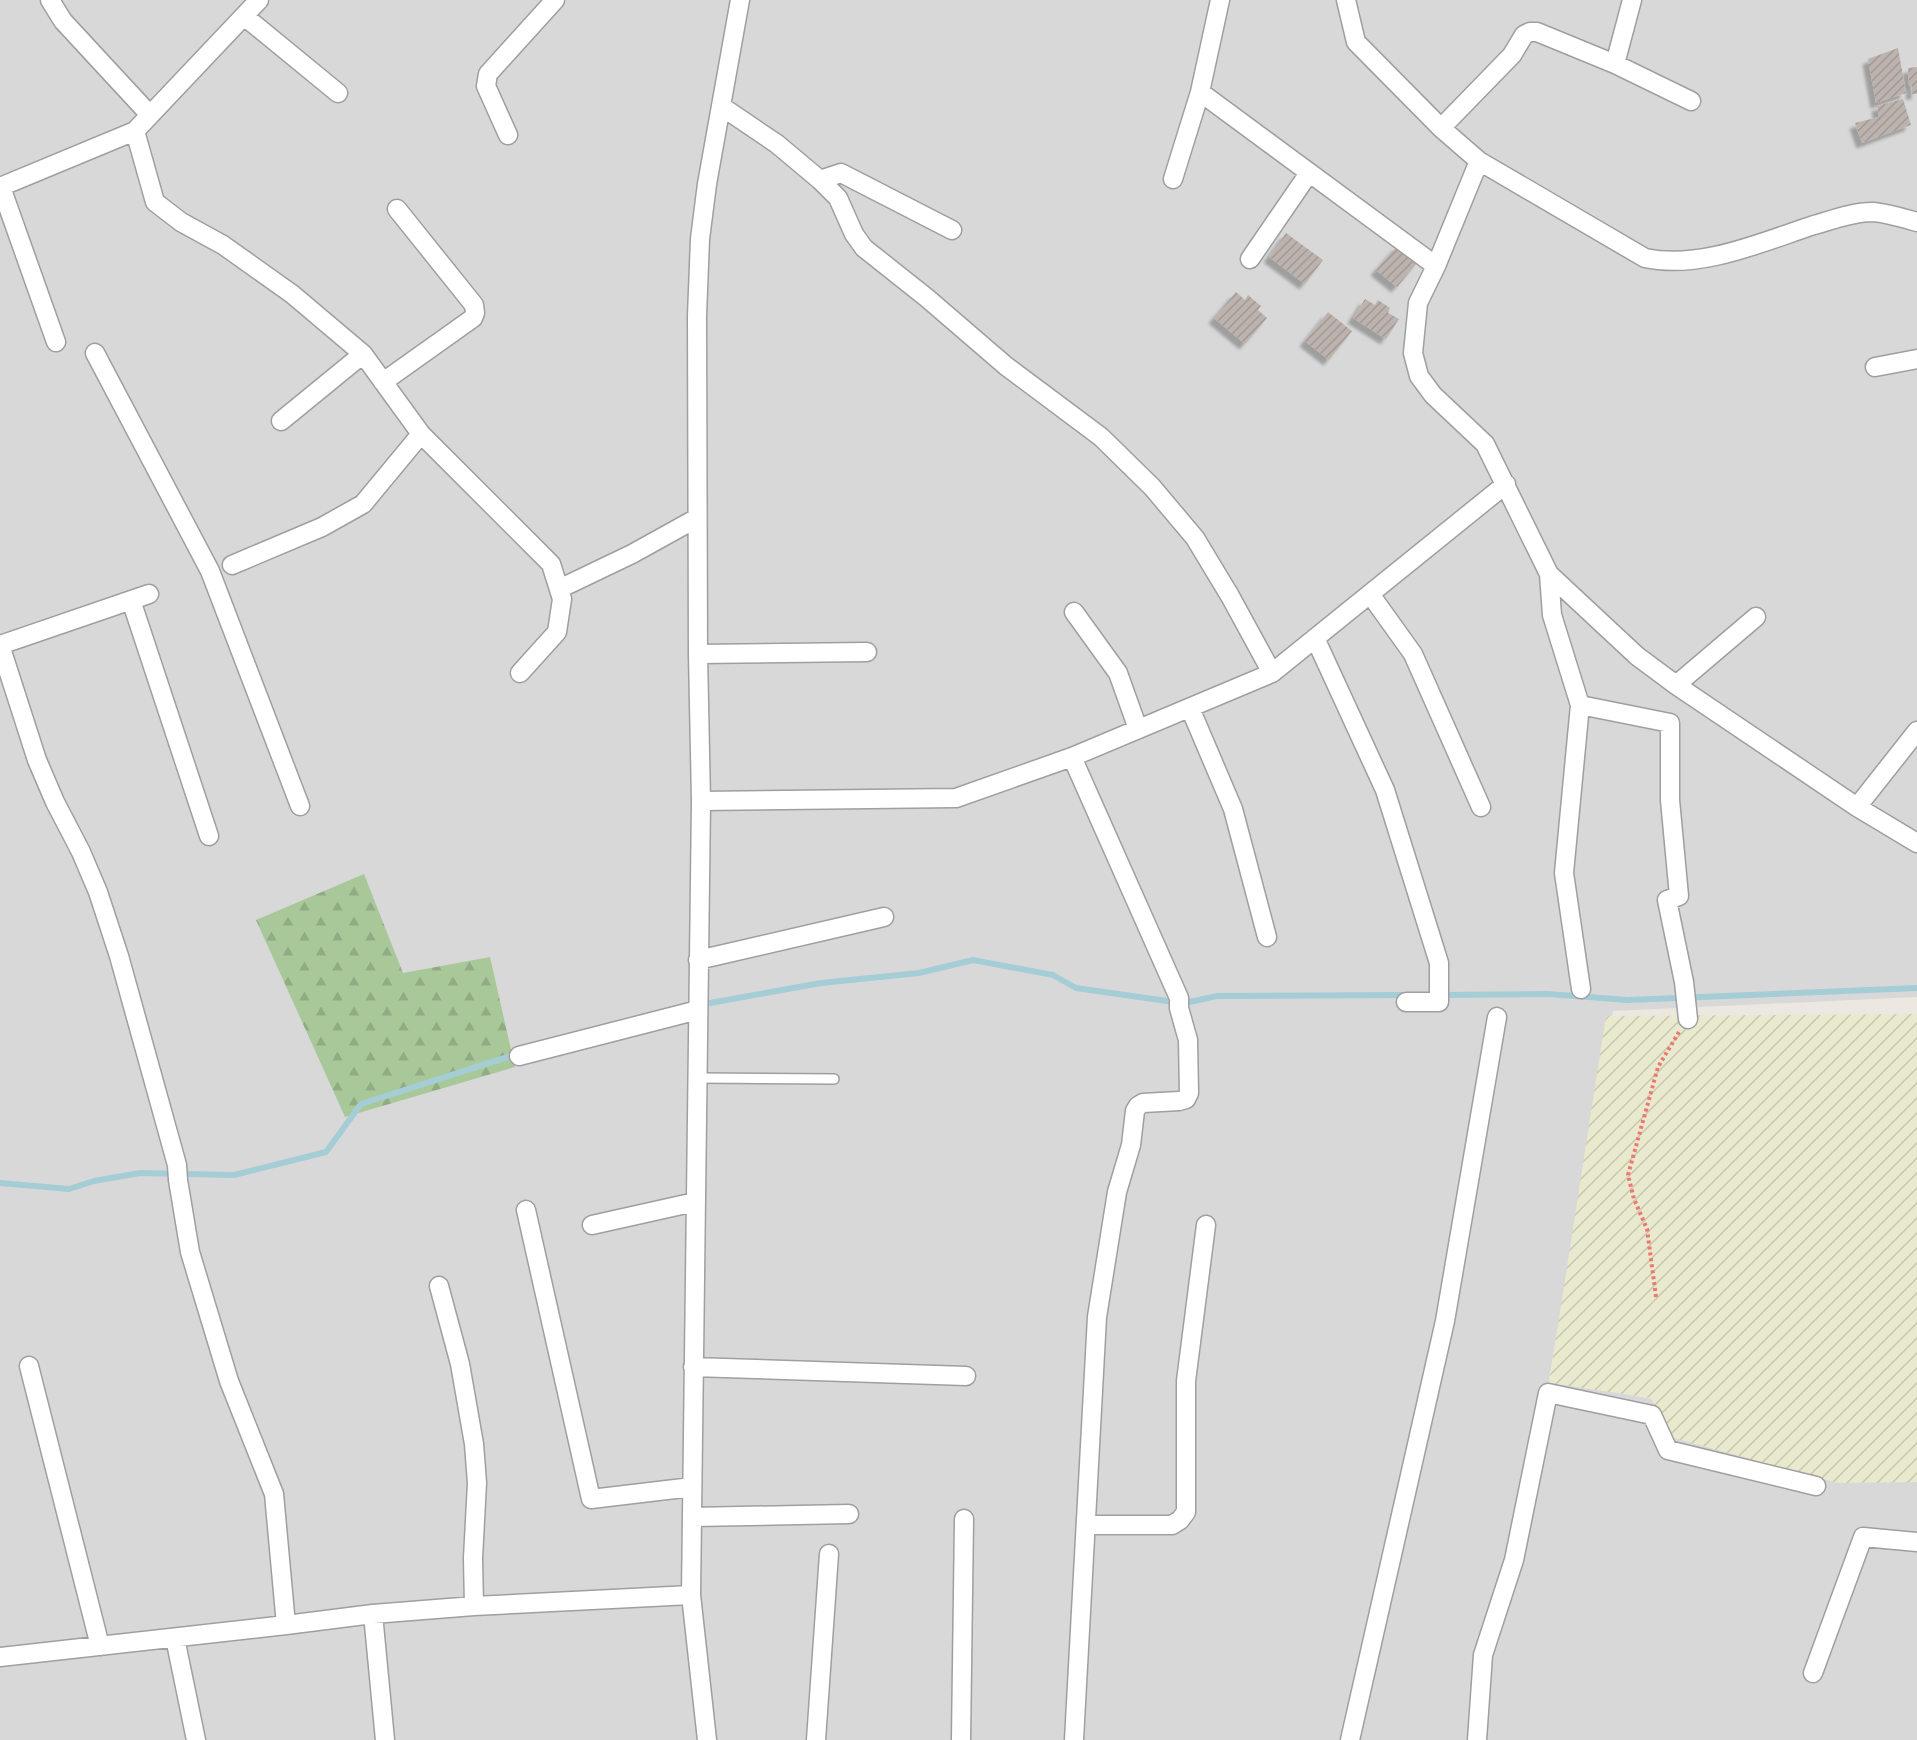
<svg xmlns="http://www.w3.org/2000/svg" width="1917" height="1740" viewBox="0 0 1917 1740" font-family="Rubik,sans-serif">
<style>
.residential{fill:#d9d8d8}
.farmland{fill:url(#farmland-furrows)}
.forest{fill:url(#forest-firs)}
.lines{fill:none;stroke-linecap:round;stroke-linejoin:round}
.stream{stroke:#a5cdd6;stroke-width:6}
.building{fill:url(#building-hatch);filter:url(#shadow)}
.service-casing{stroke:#9f9f9f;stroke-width:12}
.minor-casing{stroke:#9f9f9f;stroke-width:21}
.path{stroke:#ec7872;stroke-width:4;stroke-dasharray:3 3;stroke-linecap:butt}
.service{stroke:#fff;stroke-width:9}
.minor{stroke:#fff;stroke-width:18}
</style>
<defs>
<pattern id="farmland-furrows" width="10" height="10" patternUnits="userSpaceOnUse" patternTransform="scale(1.5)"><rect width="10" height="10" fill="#e9e9ce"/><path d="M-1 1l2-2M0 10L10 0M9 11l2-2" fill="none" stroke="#c7c7b0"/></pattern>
<pattern id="forest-firs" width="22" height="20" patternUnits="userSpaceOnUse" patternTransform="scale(1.5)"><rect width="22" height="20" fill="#a9c89a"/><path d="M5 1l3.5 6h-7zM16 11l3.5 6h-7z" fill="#91ab84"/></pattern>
<pattern id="building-hatch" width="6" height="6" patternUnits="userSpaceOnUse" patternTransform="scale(1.5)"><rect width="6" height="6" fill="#bcb3ae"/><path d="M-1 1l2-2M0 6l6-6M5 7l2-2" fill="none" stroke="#a19995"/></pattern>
<filter id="shadow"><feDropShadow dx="-5.5" dy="5.5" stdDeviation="1.5" flood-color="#0004"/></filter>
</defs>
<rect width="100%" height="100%" fill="#ece8e1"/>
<path class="residential" d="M 0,0 L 1917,0 L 1917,997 L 1613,1011 L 1549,1379 L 1835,1435 L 1917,1477 L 1917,1740 L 0,1740 Z"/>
<path class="farmland" d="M 1917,1014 L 1917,1482 L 1838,1483 L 1670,1437 L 1651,1398 L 1549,1383 L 1606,1016 Z"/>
<path class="forest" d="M 364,874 L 403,973 L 490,957 L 515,1067 L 345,1117 L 256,920 Z"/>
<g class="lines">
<path class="stream" d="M 1441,995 L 1548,994 L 1628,1000 L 1917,988
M 710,1003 L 821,983 L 919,973 L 973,960 L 1053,975 L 1076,988 L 1174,1002 L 1185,1003 L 1217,996 L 1407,995
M 0,1183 L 69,1189 L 94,1181 L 140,1173 L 234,1175 L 326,1152 L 361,1104 L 517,1054"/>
</g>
<path class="building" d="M 1898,48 L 1906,93 L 1876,103 L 1868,59 Z
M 1917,67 L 1917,94 L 1911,94 L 1912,86 L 1909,85 L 1908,68 Z
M 1903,99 L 1911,125 L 1862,143 L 1855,123 L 1879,117 L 1877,106 Z
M 1286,233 L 1323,260 L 1305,284 L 1269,257 Z
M 1398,245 L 1418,262 L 1397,287 L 1376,270 Z
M 1236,292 L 1245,300 L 1248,295 L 1261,306 L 1258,310 L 1267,318 L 1245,344 L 1214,318 Z
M 1365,299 L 1375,305 L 1378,300 L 1390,308 L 1388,313 L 1399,319 L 1386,339 L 1353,318 Z
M 1328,312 L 1352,331 L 1329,360 L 1305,341 Z"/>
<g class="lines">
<g class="service-casing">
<path id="service" d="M 697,1078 L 834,1079"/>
</g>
<g class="minor-casing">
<path id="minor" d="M 50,0 L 63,21 L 150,115
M 1346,0 L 1356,42 L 1441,128 L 1479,161 L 1645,258 C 1700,270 1762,242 1814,225 C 1832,220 1853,212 1872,212 C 1887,213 1903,218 1917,222
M 244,16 L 338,93
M 1615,64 L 1632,0
M 1200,92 L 1436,266
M 721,106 L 777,144 L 820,180 L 838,198 L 854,234 L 864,248 L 927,298 L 1006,366 L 1101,437 L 1152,487 L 1195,538 L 1230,596 L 1272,673
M 1441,128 L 1512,55 L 1524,35 L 1530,32 L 1537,32 L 1615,64 L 1691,101
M 135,131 L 155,202 L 181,222 L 223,245 L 292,294 L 363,354 L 421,434 L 363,504 L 322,527 L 232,565
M 508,135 L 486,86 L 488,74 L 555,0
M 1479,161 L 1436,266 L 1418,303 L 1413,353 L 1419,376 L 1433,395 L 1485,444 L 1549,574 L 1637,656 L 1676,685 L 1857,807 L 1917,843
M 1173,179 L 1200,92 L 1220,0
M 820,180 L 841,173 L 952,230
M 0,187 L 135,131 L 259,0
M 1,187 L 56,342
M 1250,259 L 1309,173
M 95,353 L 210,571 L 300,806
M 1875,367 L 1917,359
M 383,382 L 473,318 L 475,313 L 474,305 L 397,209
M 281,421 L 363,354
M 421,434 L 551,564 L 562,599 L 557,632 L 520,673
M 1549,574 L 1552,615 L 1580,705 L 1564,873 L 1581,989
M 559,589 L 632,554 L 697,518
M 1370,594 L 1413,654 L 1481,807
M 131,600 L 209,836
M 1074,612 L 1118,673 L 1138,729
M 1315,638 L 1385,790 L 1439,963 L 1439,1002 L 1406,1002
M 0,645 L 37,760 L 55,802 L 81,852 L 98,892 L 119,956 L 177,1165 L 178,1180 L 190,1252 L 229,1381 L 274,1494 L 286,1625
M 0,645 L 149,594
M 698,654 L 867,652
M 1676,685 L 1756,617
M 1580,705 L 1670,723 L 1670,800 L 1679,896 L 1667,900 L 1684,982 L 1688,1019
M 1190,708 L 1233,809 L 1267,937
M 1072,757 L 1179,998 L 1179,1008 L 1188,1040 L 1189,1093 L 1186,1099 L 1179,1101 L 1143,1103 L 1138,1106 L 1135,1111 L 1131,1145 L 1117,1192 L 1097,1317 L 1074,1740
M 701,801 L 956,798 L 1072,757 L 1272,673 L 1506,484
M 1857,807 L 1917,731
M 698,960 L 884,917
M 519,1056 L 698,1010
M 526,1210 L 591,1499 L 692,1487
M 592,1225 L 695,1202
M 439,1286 L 460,1364 L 474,1444 L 477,1483 L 473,1558 L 474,1606
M 29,1366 L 100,1646
M 693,1367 L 966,1376
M 692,1517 L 849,1514
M 1086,1525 L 1172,1525 L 1180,1520 L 1186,1512 L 1186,1381 L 1206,1225
M 373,1614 L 385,1740
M 175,1638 L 196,1740
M 0,1657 L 286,1625 L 373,1614 L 474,1606 L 691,1595
M 1813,1673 L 1863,1537 L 1917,1542
M 707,1740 L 691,1595 L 701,801 L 698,654 L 697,316 L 700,239 L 707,184 L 740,0
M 816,1740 L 829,1554
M 961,1740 L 964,1519
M 1350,1740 L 1445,1321 L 1497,1017
M 1477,1740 L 1483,1655 L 1514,1560 L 1548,1393 L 1652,1415 L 1668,1450 L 1816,1486"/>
</g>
<path class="path" d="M 1656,1297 L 1647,1229 L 1634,1199 L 1628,1175 L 1658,1067 L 1679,1032"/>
<use href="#service" class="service"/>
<use href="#minor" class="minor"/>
</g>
</svg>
